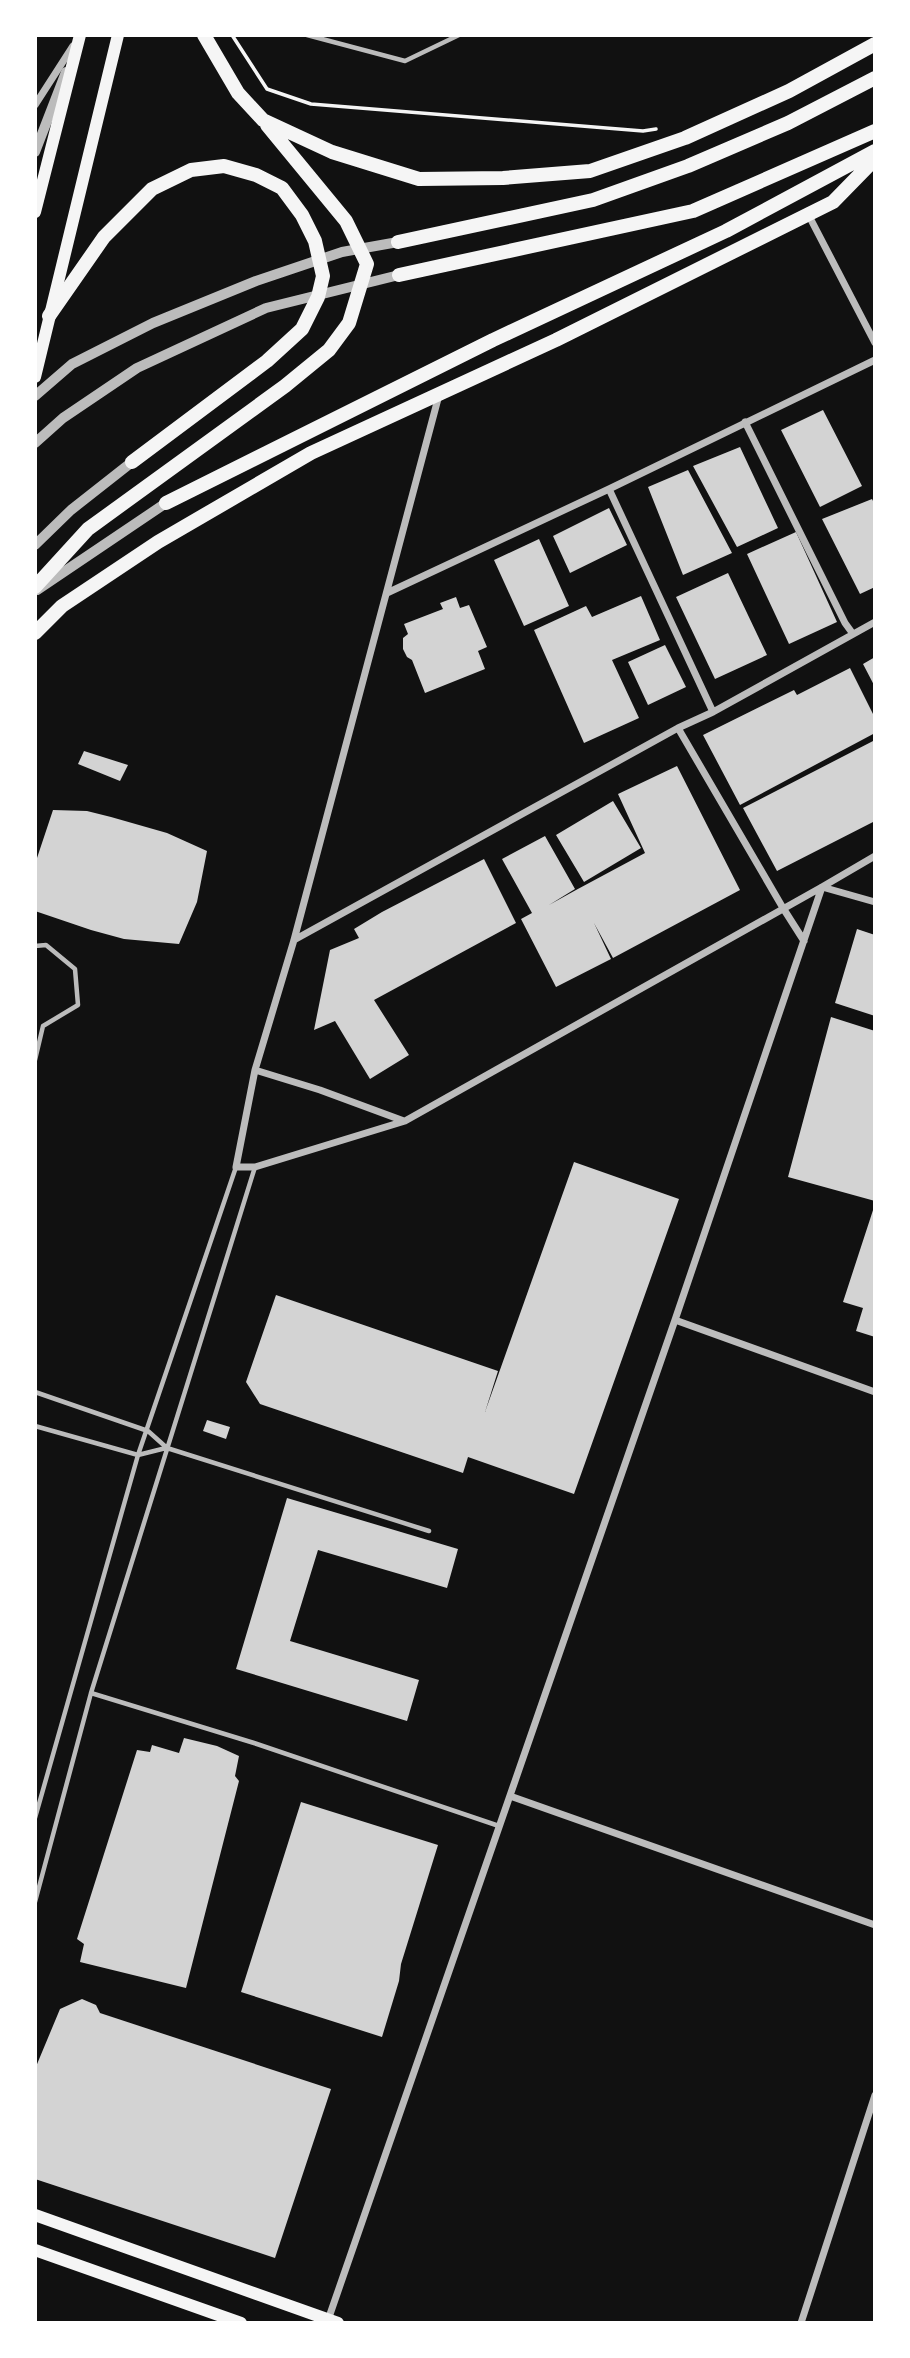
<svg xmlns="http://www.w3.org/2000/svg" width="910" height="2358" viewBox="0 0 910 2358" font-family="'Titillium Web',sans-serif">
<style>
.building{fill:#d3d3d3}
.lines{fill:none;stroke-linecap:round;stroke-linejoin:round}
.path{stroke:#f5f5f5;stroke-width:3.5}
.service{stroke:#bcbcbc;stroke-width:4.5}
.minor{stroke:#bcbcbc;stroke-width:7}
.tertiary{stroke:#bcbcbc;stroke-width:10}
.secondary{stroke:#f5f5f5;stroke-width:12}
.primary{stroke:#f5f5f5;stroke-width:14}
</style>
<rect width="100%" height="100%" fill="#111"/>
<path class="building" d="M 823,410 L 862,486 L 820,507 L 781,430 Z
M 740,447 L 778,528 L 737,547 L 693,466 Z
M 688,470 L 732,553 L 683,575 L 648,487 Z
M 872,499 L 875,505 L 875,587 L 860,594 L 822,519 Z
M 609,508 L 627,545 L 570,573 L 553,536 Z
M 796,532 L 837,622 L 789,644 L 747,554 Z
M 539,539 L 569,606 L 524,626 L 494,560 Z
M 728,573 L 767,655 L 715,679 L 676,597 Z
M 641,596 L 660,640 L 612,660 L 639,718 L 584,743 L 534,630 L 586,606 L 592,617 Z
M 456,597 L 460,608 L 469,605 L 487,647 L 478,651 L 485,669 L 425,693 L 412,660 L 407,657 L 403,649 L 403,638 L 408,634 L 404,624 L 443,609 L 440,603 Z
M 665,645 L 686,687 L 648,705 L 628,662 Z
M 875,657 L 875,687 L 863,664 Z
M 850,668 L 875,718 L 875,733 L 740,805 L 703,735 L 794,690 L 797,695 Z
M 875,740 L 875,821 L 777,871 L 743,808 Z
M 84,751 L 128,765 L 120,781 L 78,764 Z
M 677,766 L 740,890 L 613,958 L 594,923 L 611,959 L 556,987 L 521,919 L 532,913 L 502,859 L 545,836 L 575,889 L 549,905 L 576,890 L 645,853 L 618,794 Z
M 613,801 L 641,848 L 584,882 L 556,835 Z
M 53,810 L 87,811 L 111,817 L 167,833 L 207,851 L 197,902 L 179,944 L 124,939 L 91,930 L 35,911 L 35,864 Z
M 484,859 L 516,923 L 374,1000 L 409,1055 L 370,1079 L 335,1021 L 314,1030 L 330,950 L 359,938 L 354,929 L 382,912 Z
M 857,929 L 875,935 L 875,1016 L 835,1003 Z
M 831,1017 L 875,1031 L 875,1201 L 788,1177 Z
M 574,1162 L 679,1199 L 574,1494 L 468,1457 L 463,1473 L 260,1404 L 246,1382 L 276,1295 L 498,1371 L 485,1412 Z
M 875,1204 L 875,1337 L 856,1331 L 863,1308 L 843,1302 Z
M 207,1420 L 230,1427 L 226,1439 L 203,1431 Z
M 287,1498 L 458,1549 L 447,1588 L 318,1550 L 290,1641 L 419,1680 L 407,1721 L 236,1669 Z
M 184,1738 L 217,1746 L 239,1756 L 235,1776 L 239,1781 L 186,1988 L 80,1962 L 84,1944 L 77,1939 L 137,1750 L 150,1752 L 152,1745 L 179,1753 Z
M 301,1802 L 438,1845 L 401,1964 L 399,1981 L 382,2037 L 241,1992 Z
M 82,1999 L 96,2005 L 100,2013 L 331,2089 L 275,2258 L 35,2179 L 35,2069 L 60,2009 Z"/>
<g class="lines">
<path class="path" d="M 232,35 L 267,89 L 311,104 L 643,131 L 656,129"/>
<path class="service" d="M 307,35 L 405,61 L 459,35
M 35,946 L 46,945 L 75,969 L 78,1005 L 43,1026 L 35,1060
M 35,1392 L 148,1431 L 167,1448 L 429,1531
M 35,1426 L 138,1455 L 166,1448
M 91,1693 L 254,1743 L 499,1826
M 35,1818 L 138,1455 L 236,1167
M 35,1902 L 91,1693 L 255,1167"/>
<path class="minor" d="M 35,105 L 73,46
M 808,214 L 875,343
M 439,395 L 294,940 L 255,1070 L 236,1167 L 255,1167 L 405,1121 L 822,887 L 875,856
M 745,422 L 845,623 L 853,634
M 609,489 L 713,712
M 387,593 L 609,489 L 875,360
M 678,728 L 783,908 L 804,941
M 294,940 L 678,728 L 713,712 L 875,622
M 255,1070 L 320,1090 L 404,1121
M 675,1320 L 875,1392
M 510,1796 L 875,1925
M 328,2320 L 675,1320 L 822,887 L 875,902
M 801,2323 L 875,2095"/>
<path class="tertiary" d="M 35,152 L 66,72
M 35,396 L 72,364 L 153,323 L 256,281 L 342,252 L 398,242
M 35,443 L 63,418 L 137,368 L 266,308 L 399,275
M 35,545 L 71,510 L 132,462
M 37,590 L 166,503"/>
<path class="secondary" d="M 35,212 L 80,35
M 35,377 L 118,35
M 35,2215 L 338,2323
M 35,2250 L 241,2323"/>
<path class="primary" d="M 204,35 L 238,93 L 263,120 L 332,152 L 419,179 L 503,178 L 590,171 L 685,138 L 789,91 L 875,44
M 398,242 L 593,200 L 688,166 L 788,123 L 875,78
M 399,275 L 693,211 L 875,131
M 49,316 L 104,237 L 152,189 L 191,170 L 224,166 L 256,175 L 282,188 L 302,215 L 315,241 L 323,276 L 318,297 L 302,329 L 267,361 L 132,462
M 166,503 L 493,340 L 726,231 L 875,151
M 35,587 L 88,529 L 285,386 L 329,350 L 349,323 L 367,264 L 346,221 L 267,125
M 35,633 L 62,606 L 158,542 L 311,453 L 556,340 L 833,202 L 875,159"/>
</g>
<rect width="910" height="2358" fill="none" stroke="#ffffff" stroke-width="74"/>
</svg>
